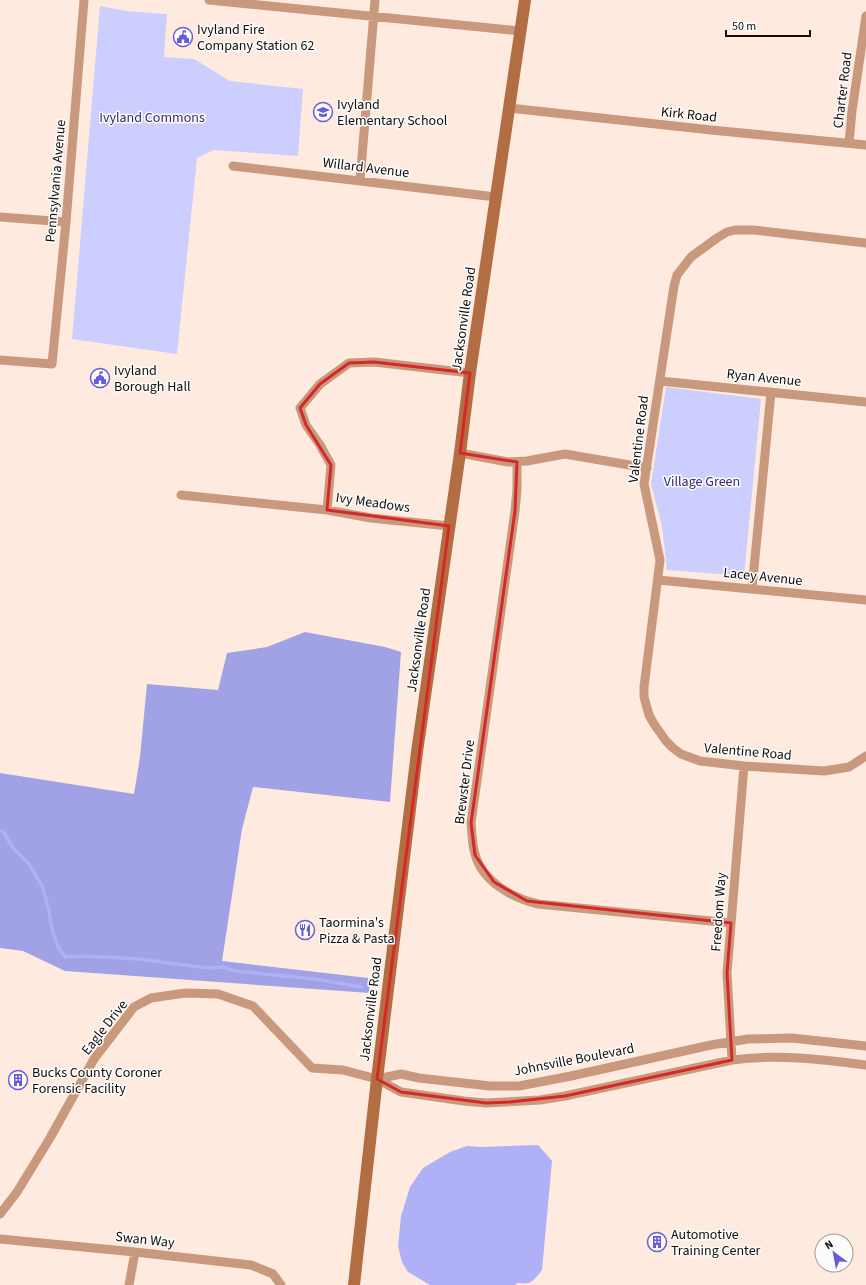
<svg xmlns="http://www.w3.org/2000/svg" width="866" height="1285" viewBox="0 0 866 1285" font-family="'Source Sans 3',sans-serif">
<style>
.green{fill:#cccefd}
.forest{fill:#a1a2e5}
.water{fill:#afb0f5}
.lines{fill:none;stroke-linecap:round;stroke-linejoin:round}
.stream{stroke:#afb0f5;stroke-width:3.5}
.minor{stroke:#c9997d;stroke-width:9}
.secondary{stroke:#b36d42;stroke-width:12}
.marked{fill:none;stroke:#d62828;stroke-width:3;stroke-linejoin:round}
.labels{text-anchor:middle;stroke-width:3;stroke-linejoin:round;paint-order:stroke}
.poi-label{font-size:14px;fill:#140d0a;stroke:#fcfcfc;text-anchor:start}
.street-label{font-size:14px;fill:#140d0a;stroke:#fcfcfc}
.park-label{font-size:14px;fill:#322875;stroke:#fcfcfc}
</style>
<rect width="100%" height="100%" fill="#feeadf"/>
<path class="green" d="M 100,6 L 126,11 L 167,14 L 164,57 L 194,59 L 230,81 L 303,89 L 298,156 L 214,150 L 197,158 L 177,354 L 72,339 Z
M 666,387 L 761,399 L 744,576 L 667,570 L 662,526 L 651,484 Z"/>
<path class="forest" d="M 305,632 L 385,647 L 401,652 L 390,802 L 253,787 L 242,829 L 222,961 L 368,978 L 370,993 L 65,971 L 23,951 L 0,948 L 0,773 L 134,794 L 140,757 L 147,684 L 218,690 L 227,653 L 267,647 Z"/>
<path class="water" d="M 538,1145 L 552,1161 L 542,1270 C 533,1281 532,1285 517,1283 L 516,1285 L 430,1285 L 408,1272 L 402,1262 L 398,1246 L 401,1216 L 410,1187 L 423,1168 L 450,1152 L 467,1146 L 482,1147 Z"/>
<g class="lines">
<path class="stream" d="M 0,831 L 3,831 L 13,848 L 29,864 L 42,886 L 49,910 L 51,925 L 57,945 L 65,957 L 86,956 L 139,959 L 208,968 L 223,967 L 235,971 L 315,979 L 362,987"/>
<path class="minor" d="M 209,0 L 520,31
M 509,108 L 711,130 L 866,145
M 849,143 L 852,111 L 866,16
M 233,166 L 496,197
M 360,181 L 375,0
M 0,217 L 66,222
M 866,243 L 754,230 L 735,230 L 727,232 L 717,238 L 691,257 L 677,275 L 674,286 L 644,484 L 660,560 L 644,687 L 644,697 L 649,715 L 654,724 L 666,741 L 673,748 L 681,754 L 700,761 L 744,766 L 824,771 L 849,767 L 866,756
M 0,360 L 52,364 L 66,222 L 84,0
M 660,381 L 866,402
M 460,453 L 508,462 L 527,461 L 565,454 L 647,468
M 517,462 L 517,489 L 515,511 L 471,823 C 472,833 472,844 475,854 C 482,881 512,898 538,904 L 731,923
M 181,495 L 327,510
M 449,526 L 371,518 L 327,510 L 331,465 L 320,445 L 306,425 L 300,408 L 320,384 L 349,363 L 374,362 L 470,373
M 658,580 L 866,600
M 752,589 L 771,392
M 732,1060 L 727,973 L 744,766
M 377,1079 L 401,1074 L 419,1078 L 490,1086 L 519,1086 L 571,1076 L 711,1045 L 748,1039 L 792,1038 L 866,1046
M 0,1214 L 17,1192 L 50,1138 L 94,1059 L 134,1007 L 151,998 L 185,993 L 218,994 L 253,1006 L 312,1068 L 343,1070 L 377,1079 L 401,1092 L 464,1101 L 486,1103 L 540,1100 L 565,1096 L 732,1060 C 777,1054 821,1059 866,1065
M 0,1239 L 135,1252 L 251,1265 L 273,1274 L 281,1285
M 129,1285 L 135,1252"/>
<path class="secondary" d="M 354,1285 L 377,1079 L 417,752 L 460,453 L 470,373 L 525,0"/>
</g>
<path class="marked" d="M 374,362 L 470,373 L 460,453 L 517,462 L 515,511 L 471,823 L 475,855 L 494,882 L 527,901 L 731,923 L 727,973 L 732,1060 L 565,1096 L 510,1102 L 486,1103 L 401,1092 L 377,1079 L 449,526 L 327,510 L 331,465 L 306,425 L 300,408 L 320,384 L 349,363 Z"/>
<defs>
<g id="civic-ring" transform="scale(1)"><circle r="9.5" fill="#fcfcfc" stroke="#695dd7" stroke-width="1.5"/><path d="M-.6-6.5H3V-4.5H.6V-3L4-1V1h2V6H-6V1h2V-1L-.6-3ZM-1.2 2.5V6h2.4V2.5Z" fill="#695dd7"/></g>
<g id="school-ring" transform="scale(1)"><circle r="9.5" fill="#fcfcfc" stroke="#695dd7" stroke-width="1.5"/><path d="M0-5L7-2L0 1L-7-2ZM-4 1L0 2.5L4 1V4Q0 6-4 4Z" fill="#695dd7"/></g>
<g id="restaurant-ring" transform="scale(1)"><circle r="9.5" fill="#fcfcfc" stroke="#695dd7" stroke-width="1.5"/><path d="M-5-6h1v4h1v-4h1v4h1v-4h1v5L-1.5 .5V6h-2V.5L-5-1ZM5-6V6H3V1.5H1.5Q1.5-4 5-6Z" fill="#695dd7"/></g>
<g id="building-ring" transform="scale(1)"><circle r="9.5" fill="#fcfcfc" stroke="#695dd7" stroke-width="1.5"/><path d="M-4-6H4V6H1V3H-1V6H-4ZM-2.5-4.3h1.7v1.8h-1.7ZM.8-4.3h1.7v1.8H.8ZM-2.5-1h1.7V.8h-1.7ZM.8-1h1.7V.8H.8Z" fill="#695dd7"/></g>
</defs>
<g fill-rule="evenodd">
<use href="#civic-ring" x="183" y="37"/>
<use href="#school-ring" x="323" y="112"/>
<use href="#civic-ring" x="100" y="378"/>
<use href="#restaurant-ring" x="305" y="930"/>
<use href="#building-ring" x="18" y="1080"/>
<use href="#building-ring" x="657" y="1242"/>
</g>
<g class="labels">
<g class="poi-label">
<text x="197" y="34">Ivyland Fire<tspan x="197" dy="16">Company Station 62</tspan></text>
<text x="337" y="109">Ivyland<tspan x="337" dy="16">Elementary School</tspan></text>
<text x="114" y="375">Ivyland<tspan x="114" dy="16">Borough Hall</tspan></text>
<text x="319" y="927">Taormina's<tspan x="319" dy="16">Pizza &amp; Pasta</tspan></text>
<text x="32" y="1077">Bucks County Coroner<tspan x="32" dy="16">Forensic Facility</tspan></text>
<text x="671" y="1239">Automotive<tspan x="671" dy="16">Training Center</tspan></text>
</g>
<g class="street-label">
<text transform="translate(842 90) rotate(-83)" y="5">Charter Road</text>
<text transform="translate(689 114) rotate(6)" y="5">Kirk Road</text>
<text transform="translate(366 167) rotate(7)" y="5">Willard Avenue</text>
<text transform="translate(55 181) rotate(-85)" y="5">Pennsylvania Avenue</text>
<text transform="translate(463 319) rotate(-82)" y="5">Jacksonville Road</text>
<text transform="translate(764 377) rotate(6)" y="5">Ryan Avenue</text>
<text transform="translate(638 439) rotate(-83)" y="5">Valentine Road</text>
<text transform="translate(373 502) rotate(8)" y="5">Ivy Meadows</text>
<text transform="translate(763 576) rotate(6)" y="5">Lacey Avenue</text>
<text transform="translate(418 640) rotate(-82)" y="5">Jacksonville Road</text>
<text transform="translate(748 751) rotate(5)" y="5">Valentine Road</text>
<text transform="translate(464 782) rotate(-83)" y="5">Brewster Drive</text>
<text transform="translate(718 912) rotate(-86)" y="5">Freedom Way</text>
<text transform="translate(370 1009) rotate(-83)" y="5">Jacksonville Road</text>
<text transform="translate(104 1027) rotate(-52)" y="5">Eagle Drive</text>
<text transform="translate(574 1059) rotate(-11)" y="5">Johnsville Boulevard</text>
<text transform="translate(145 1239) rotate(6)" y="5">Swan Way</text>
</g>
<g class="park-label">
<text x="152" y="122">Ivyland Commons</text>
<text x="702" y="486">Village Green</text>
</g>
</g>
<g transform="translate(834 1253) rotate(328)"><circle r="19" fill="#fcfcfc" stroke="#9f9c9b"/>
<path d="M0-3L7 15L0 10L-7 15Z" fill="#695dd7"/>
<text y="-6" font-size="11" font-weight="bold" text-anchor="middle" fill="#140d0a">N</text>
</g>
<path d="M726 30v6h84v-6" fill="none" stroke="#140d0a" stroke-width="2"/>
<text x="732" y="30" font-size="12" fill="#140d0a" stroke="#fcfcfc" stroke-width="3" paint-order="stroke">50 m</text>
</svg>
